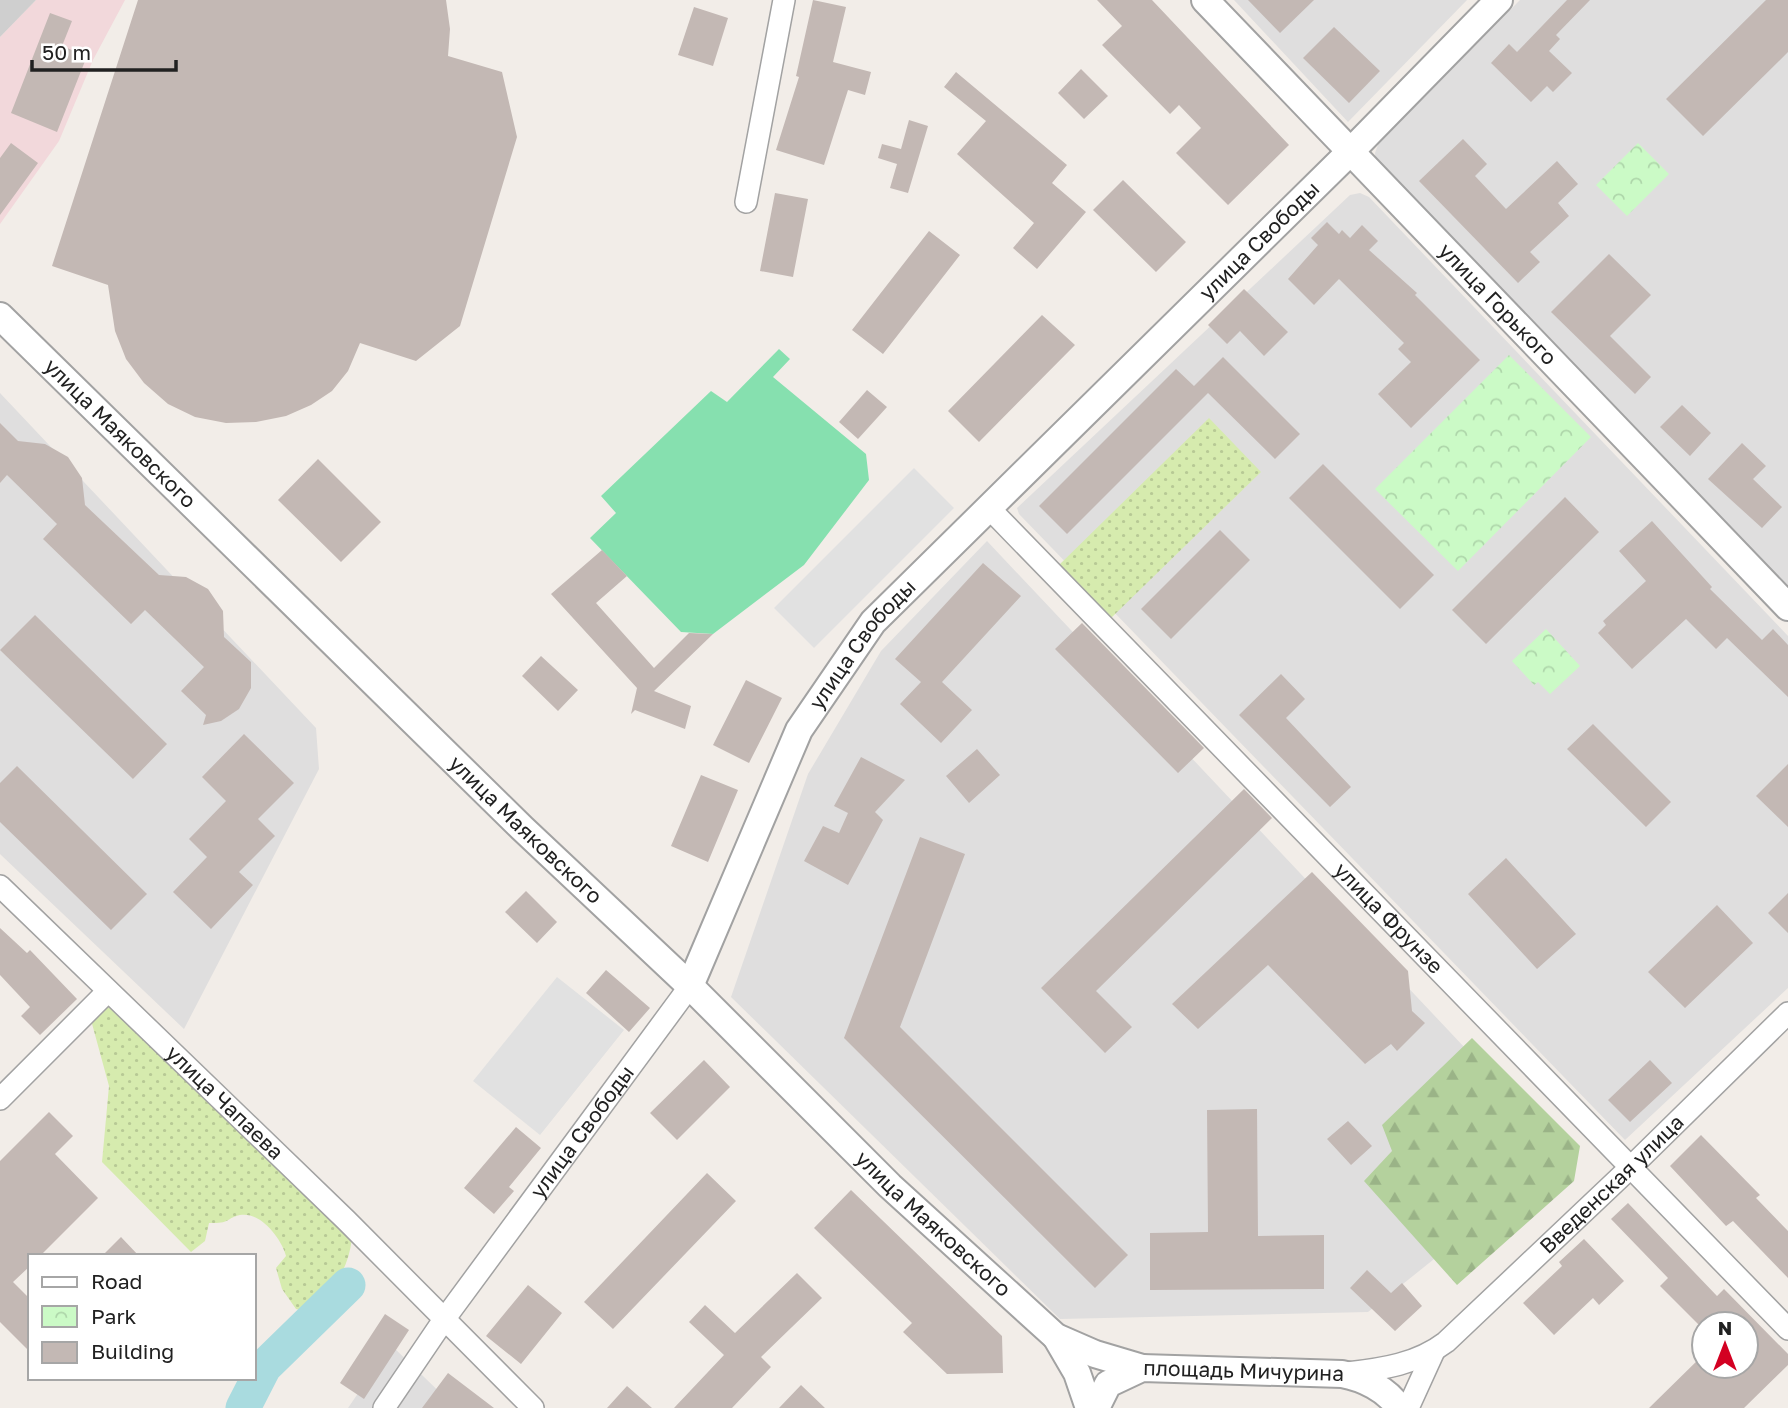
<svg xmlns="http://www.w3.org/2000/svg" width="1788" height="1408" viewBox="0 0 1788 1408" font-family="'Golos Text',sans-serif">
<style>
.residential{fill:#dfdede}
.commercial{fill:#f2d8db}
.religious{fill:#cfcfcf}
.grass{fill:url(#grass-dots)}
.forest{fill:url(#forest-firs)}
.park{fill:url(#park-crowns)}
.pitch{fill:#86e0af}
.parking{fill:#e1e1e1}
.lines{fill:none;stroke-linecap:round;stroke-linejoin:round}
.river{stroke:#a9dbdf;stroke-width:35}
.building{fill:#c3b8b4}
.minor-casing{stroke:#a2a2a2;stroke-width:24}
.tertiary-casing{stroke:#a2a2a2;stroke-width:30}
.minor{stroke:#fff;stroke-width:21}
.tertiary{stroke:#fff;stroke-width:26}
.labels{text-anchor:middle;stroke-width:5;stroke-linejoin:round;paint-order:stroke}
.street-label{font-size:21px;fill:#212121;stroke:#fff}
</style>
<defs>
<pattern id="grass-dots" width="8" height="8" patternUnits="userSpaceOnUse" patternTransform="scale(1.75)"><rect width="8" height="8" fill="#d6ebae"/><path d="M2 2h.1M6 6h.1" fill="none" stroke="#b7c995" stroke-width="1.8" stroke-linecap="round"/></pattern>
<pattern id="forest-firs" width="22" height="20" patternUnits="userSpaceOnUse" patternTransform="scale(1.75)"><rect width="22" height="20" fill="#b4d19d"/><path d="M5 1l3.5 6h-7zM16 11l3.5 6h-7z" fill="#9ab387"/></pattern>
<pattern id="park-crowns" width="20" height="18" patternUnits="userSpaceOnUse" patternTransform="scale(1.75)"><rect width="20" height="18" fill="#cbfac6"/><path d="M2 6a3 3 0 1 1 6 0M12 15a3 3 0 1 1 6 0" fill="none" stroke="#aed6aa"/></pattern>
</defs>
<rect width="100%" height="100%" fill="#f2ede8"/>
<path class="residential" d="M 1234,0 L 1467,0 L 1348,122 Z
M 1520,0 L 1788,0 L 1788,587 L 1376,162 L 1375,153 L 1379,142 Z
M 1360,193 L 1369,197 L 1788,636 L 1788,988 L 1625,1140 L 1019,514 L 1017,508 L 1350,195 Z
M 0,393 L 316,728 L 319,769 L 184,1029 L 0,854 Z
M 987,541 L 1565,1154 L 1368,1312 L 1060,1319 L 731,997 L 808,774 L 881,651 Z
M 391,1345 L 456,1408 L 348,1408 Z"/>
<path class="commercial" d="M 36,0 L 125,0 L 93,60 L 59,141 L 0,224 L 0,37 Z"/>
<path class="religious" d="M 0,0 L 36,0 L 0,37 Z"/>
<path class="grass" d="M 1209,418 L 1261,472 L 1110,619 L 1058,566 Z
M 109,999 L 352,1238 C 348,1271 333,1292 308,1312 L 296,1309 L 282,1289 L 276,1268 L 286,1256 C 282,1240 261,1211 240,1215 C 226,1218 231,1224 209,1223 L 205,1241 L 191,1252 L 102,1162 L 109,1086 L 91,1020 Z"/>
<path class="forest" d="M 1472,1038 L 1580,1146 L 1574,1181 L 1457,1285 L 1364,1181 L 1392,1151 L 1382,1125 Z"/>
<path class="park" d="M 1638,143 L 1669,174 L 1627,216 L 1596,185 Z
M 1509,355 L 1591,437 L 1458,571 L 1375,489 Z
M 1546,629 L 1580,666 L 1550,694 L 1538,682 L 1534,685 L 1512,661 Z"/>
<path class="pitch" d="M 779,349 L 790,359 L 773,377 L 866,454 L 869,480 L 804,565 L 713,634 L 681,632 L 590,538 L 616,513 L 601,496 L 711,391 L 727,402 Z"/>
<path class="parking" d="M 914,468 L 954,508 L 814,648 L 774,608 Z
M 557,977 L 624,1030 L 540,1135 L 473,1081 Z"/>
<g class="lines">
<path class="river" d="M 243,1408 L 264,1367 L 348,1285"/>
</g>
<path class="building" d="M 138,0 L 446,0 L 450,29 L 448,56 L 502,72 L 517,137 L 460,326 L 416,361 L 360,343 L 348,371 L 332,391 L 311,405 L 286,416 L 256,422 L 226,423 L 195,417 L 168,404 L 144,383 L 126,359 L 115,331 L 108,285 L 52,266 Z
M 813,0 L 846,7 L 833,62 L 871,72 L 865,95 L 848,90 L 824,165 L 776,150 L 799,77 L 796,76 Z
M 1097,0 L 1152,0 L 1289,145 L 1228,205 L 1176,153 L 1201,128 L 1179,105 L 1170,114 L 1102,45 L 1122,26 Z
M 1248,0 L 1314,0 L 1280,33 Z
M 1567,0 L 1590,0 L 1556,35 L 1560,39 L 1549,51 L 1572,73 L 1553,92 L 1547,86 L 1531,102 L 1491,63 L 1509,44 L 1517,52 Z
M 1766,0 L 1788,0 L 1788,52 L 1703,136 L 1666,99 Z
M 694,7 L 728,18 L 713,66 L 678,55 Z
M 50,13 L 72,21 L 62,46 L 87,56 L 57,132 L 11,113 Z
M 1334,27 L 1380,71 L 1349,103 L 1303,58 Z
M 1081,69 L 1108,96 L 1084,119 L 1058,93 Z
M 956,72 L 1067,165 L 1052,183 L 1086,212 L 1037,269 L 1013,248 L 1034,223 L 957,154 L 986,121 L 944,87 Z
M 909,120 L 928,126 L 908,193 L 890,188 L 897,164 L 878,158 L 882,144 L 901,149 Z
M 1463,139 L 1487,164 L 1475,176 L 1506,209 L 1557,161 L 1578,184 L 1558,203 L 1569,216 L 1530,252 L 1540,262 L 1518,283 L 1419,181 Z
M 11,143 L 38,163 L 0,215 L 0,158 Z
M 1123,180 L 1186,242 L 1156,272 L 1093,210 Z
M 775,193 L 808,199 L 793,277 L 760,271 Z
M 1327,222 L 1339,234 L 1342,230 L 1350,238 L 1362,225 L 1378,241 L 1369,250 L 1417,293 L 1415,295 L 1480,360 L 1411,428 L 1378,394 L 1411,362 L 1398,349 L 1404,343 L 1339,279 L 1314,305 L 1288,279 L 1318,245 L 1311,238 Z
M 929,231 L 960,255 L 883,354 L 852,330 Z
M 1609,254 L 1651,295 L 1610,336 L 1651,377 L 1635,394 L 1551,312 Z
M 1244,289 L 1288,332 L 1264,356 L 1240,331 L 1227,344 L 1208,325 Z
M 1042,315 L 1075,345 L 979,442 L 948,411 Z
M 1223,357 L 1300,434 L 1275,459 L 1208,393 L 1067,534 L 1039,506 L 1176,369 L 1194,386 Z
M 867,390 L 887,407 L 858,439 L 839,422 Z
M 1682,405 L 1711,433 L 1690,456 L 1660,427 Z
M 0,423 L 18,441 L 45,444 L 68,457 L 82,478 L 85,505 L 159,575 L 186,577 L 208,589 L 223,611 L 224,637 L 251,662 L 251,688 L 239,709 L 221,721 L 203,725 L 206,715 L 181,691 L 204,667 L 145,610 L 131,624 L 43,539 L 57,524 L 7,475 L 0,483 Z
M 1742,443 L 1766,466 L 1753,479 L 1782,507 L 1762,528 L 1708,479 Z
M 318,459 L 381,522 L 341,562 L 278,500 Z
M 1323,464 L 1434,575 L 1400,609 L 1289,498 Z
M 1565,497 L 1599,532 L 1486,644 L 1452,610 Z
M 1652,521 L 1712,587 L 1710,589 L 1762,640 L 1773,629 L 1788,645 L 1788,697 L 1727,638 L 1716,649 L 1686,619 L 1632,669 L 1598,633 L 1606,625 L 1603,621 L 1646,581 L 1619,551 Z
M 1220,530 L 1250,560 L 1171,639 L 1141,609 Z
M 602,550 L 627,576 L 596,603 L 654,668 L 689,633 L 713,634 L 654,691 L 691,706 L 685,729 L 635,710 L 631,714 L 637,688 L 551,594 Z
M 983,563 L 1021,596 L 942,682 L 972,710 L 941,743 L 900,704 L 921,682 L 895,659 Z
M 35,615 L 167,744 L 133,779 L 0,650 Z
M 1082,623 L 1204,748 L 1178,773 L 1055,649 Z
M 541,656 L 578,690 L 558,711 L 522,676 Z
M 1281,674 L 1305,699 L 1286,718 L 1351,787 L 1330,807 L 1239,715 Z
M 746,680 L 782,698 L 749,763 L 713,745 Z
M 1593,724 L 1671,802 L 1646,827 L 1567,749 Z
M 244,734 L 294,783 L 258,819 L 275,836 L 239,872 L 253,885 L 211,929 L 173,892 L 207,857 L 189,839 L 226,801 L 202,777 Z
M 977,749 L 1000,775 L 969,803 L 946,776 Z
M 861,757 L 905,780 L 875,812 L 883,820 L 848,885 L 804,861 L 823,826 L 839,833 L 848,813 L 834,806 Z
M 1788,764 L 1788,827 L 1756,796 Z
M 17,766 L 147,894 L 111,930 L 0,822 L 0,783 Z
M 701,775 L 738,790 L 708,862 L 671,846 Z
M 1244,789 L 1272,818 L 1096,991 L 1132,1027 L 1105,1053 L 1041,988 Z
M 920,837 L 965,854 L 900,1027 L 1128,1255 L 1095,1288 L 844,1038 Z
M 1506,858 L 1576,934 L 1537,969 L 1468,894 Z
M 1312,872 L 1408,971 L 1412,1011 L 1425,1023 L 1397,1051 L 1391,1044 L 1365,1064 L 1268,965 L 1198,1029 L 1172,1004 Z
M 526,891 L 557,922 L 537,943 L 505,912 Z
M 1788,893 L 1788,933 L 1768,913 Z
M 1717,905 L 1753,943 L 1685,1008 L 1648,972 Z
M 0,928 L 27,953 L 30,950 L 77,999 L 40,1035 L 21,1016 L 30,1007 L 0,975 Z
M 606,970 L 650,1008 L 629,1032 L 586,993 Z
M 704,1060 L 730,1087 L 677,1140 L 650,1113 Z
M 1650,1060 L 1672,1083 L 1630,1122 L 1608,1100 Z
M 1257,1109 L 1258,1236 L 1324,1235 L 1324,1289 L 1150,1290 L 1150,1233 L 1208,1232 L 1207,1110 Z
M 49,1112 L 73,1136 L 55,1154 L 98,1198 L 40,1256 L 30,1256 L 30,1266 L 13,1282 L 30,1299 L 30,1352 L 0,1322 L 0,1161 Z
M 1348,1121 L 1372,1146 L 1351,1165 L 1327,1139 Z
M 516,1127 L 541,1148 L 509,1187 L 514,1191 L 494,1214 L 464,1188 Z
M 1701,1135 L 1760,1195 L 1756,1198 L 1788,1231 L 1788,1278 L 1733,1221 L 1726,1226 L 1670,1166 Z
M 707,1173 L 736,1201 L 613,1329 L 584,1302 Z
M 851,1190 L 1002,1336 L 1003,1373 L 947,1374 L 903,1332 L 912,1323 L 814,1228 Z
M 1628,1203 L 1717,1296 L 1724,1289 L 1788,1354 L 1788,1365 L 1744,1408 L 1649,1408 L 1704,1354 L 1704,1366 L 1746,1366 L 1746,1324 L 1698,1324 L 1660,1286 L 1668,1278 L 1611,1219 Z
M 121,1237 L 139,1256 L 102,1256 Z
M 1584,1239 L 1624,1281 L 1599,1305 L 1593,1298 L 1554,1335 L 1523,1303 L 1562,1266 L 1559,1262 Z
M 1367,1270 L 1391,1293 L 1402,1283 L 1422,1306 L 1395,1331 L 1350,1288 Z
M 797,1273 L 822,1298 L 761,1357 L 771,1367 L 732,1408 L 674,1408 L 724,1355 L 689,1322 L 705,1305 L 735,1333 Z
M 528,1285 L 562,1313 L 521,1364 L 486,1336 Z
M 385,1314 L 409,1330 L 364,1399 L 340,1383 Z
M 448,1373 L 494,1408 L 422,1408 Z
M 801,1385 L 825,1408 L 779,1408 Z
M 627,1386 L 652,1408 L 607,1408 Z"/>
<g class="lines">
<g class="minor-casing">
<g id="minor">
<path d="M 746,202 L 784,0"/>
<path id="s1" d="M 988,507 L 1788,1329"/>
<path id="s2" d="M 0,886 L 346,1220 L 533,1408"/>
<path d="M 0,1099 L 108,991"/>
<path id="s3" d="M 1347,1373 C 1383,1369 1417,1364 1446,1342 L 1631,1167 L 1788,1013"/>
<path id="s4" d="M 384,1408 L 443,1321 L 690,986"/>
<path d="M 1408,1408 L 1434,1351"/>
</g>
</g>
<g class="tertiary-casing">
<g id="tertiary">
<path id="s5" d="M 1205,0 L 1788,607"/>
<path id="s6" d="M 0,316 L 522,828 L 690,986 L 890,1186 L 1056,1337 L 1095,1354 L 1142,1368"/>
<path id="s7" d="M 690,986 L 799,730 L 873,622 L 1351,151 L 1499,0"/>
<path d="M 1056,1337 L 1077,1373 L 1089,1408"/>
<path id="s8" d="M 1096,1408 L 1108,1384 L 1142,1368 L 1342,1374 C 1363,1378 1387,1389 1399,1408"/>
</g>
</g>
<use href="#minor" class="minor"/>
<use href="#tertiary" class="tertiary"/>
</g>
<g class="labels">
<g class="street-label">
<text dy="7" stroke="none"><textPath href="#s7" startOffset="952">улица Свободы</textPath></text>
<text dy="7" stroke="none"><textPath href="#s5" startOffset="422">улица Горького</textPath></text>
<text dy="7" stroke="none"><textPath href="#s6" startOffset="168">улица Маяковского</textPath></text>
<text dy="7" stroke="none"><textPath href="#s7" startOffset="385">улица Свободы</textPath></text>
<text dy="7" stroke="none"><textPath href="#s6" startOffset="735">улица Маяковского</textPath></text>
<text dy="7" stroke="none"><textPath href="#s1" startOffset="574">улица Фрунзе</textPath></text>
<text dy="7" stroke="none"><textPath href="#s2" startOffset="312">улица Чапаева</textPath></text>
<text dy="7" stroke="none"><textPath href="#s4" startOffset="340">улица Свободы</textPath></text>
<text dy="7" stroke="none"><textPath href="#s3" startOffset="334">Введенская улица</textPath></text>
<text dy="7" stroke="none"><textPath href="#s6" startOffset="1302">улица Маяковского</textPath></text>
<text dy="7" stroke="none"><textPath href="#s8" startOffset="166">площадь Мичурина</textPath></text>
</g>
</g>
<rect x="28" y="1254" width="228" height="126" fill="#ffffff" stroke="#a6a6a6" stroke-width="2"/>
<rect x="42" y="1277" width="35" height="10" fill="#ffffff" stroke="#a6a6a6" stroke-width="2"/>
<text x="91" y="1289" font-size="21" fill="#212121">Road</text>
<rect x="42" y="1306" width="35" height="21" fill="url(#park-crowns)" stroke="#a6a6a6" stroke-width="2"/>
<text x="91" y="1324" font-size="21" fill="#212121">Park</text>
<rect x="42" y="1342" width="35" height="21" fill="#c3b8b4" stroke="#a6a6a6" stroke-width="2"/>
<text x="91" y="1359" font-size="21" fill="#212121">Building</text>
<g transform="translate(1725 1345)"><circle r="33" fill="#ffffff" stroke="#a6a6a6" stroke-width="2"/>
<path d="M0-5L12 26L0 18L-12 26Z" fill="#d30022"/>
<text y="-10" font-size="19" font-weight="bold" text-anchor="middle" fill="#212121">N</text>
</g>
<path d="M32 60v10h144v-10" fill="none" stroke="#212121" stroke-width="3.5"/>
<text x="42" y="60" font-size="21" fill="#212121" stroke="#ffffff" stroke-width="5" paint-order="stroke">50 m</text>
</svg>
